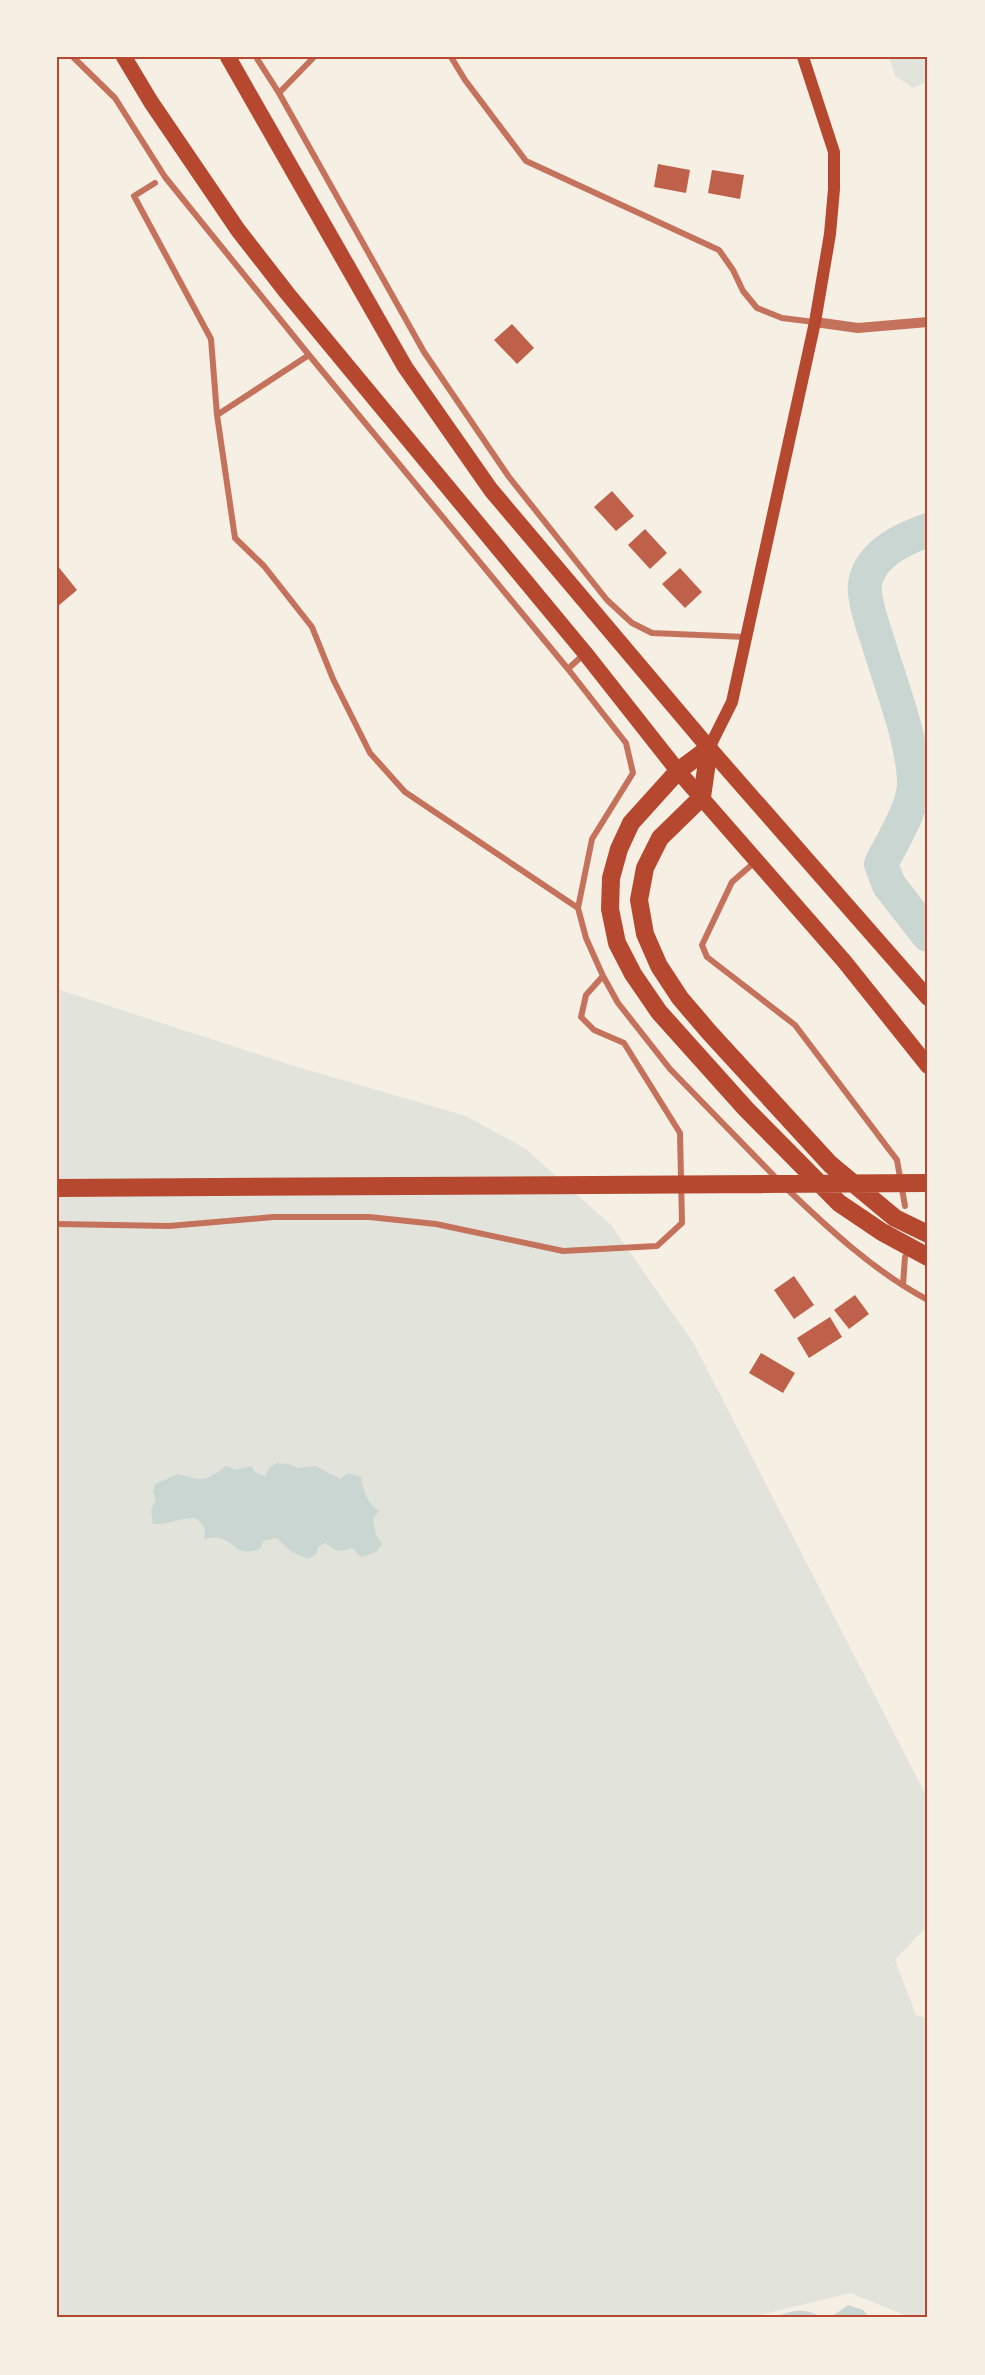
<svg xmlns="http://www.w3.org/2000/svg" width="985" height="2375" viewBox="0 0 985 2375" font-family="'Alegreya Sans',sans-serif">
<style>
.green{fill:#e2e4dc}
.water{fill:#c9d6d2}
.lines{fill:none;stroke-linecap:round;stroke-linejoin:round}
.river{stroke:#c9d6d2;stroke-width:34}
.building{fill:#bf614a}
.minor{stroke:#c5725c;stroke-width:6}
.tertiary{stroke:#c5725c;stroke-width:10}
.secondary{stroke:#b5482f;stroke-width:12}
.trunk{stroke:#b5482f;stroke-width:16}
.motorway{stroke:#b5482f;stroke-width:18}
.neatline{fill:none;stroke:#b5482f;stroke-width:2}
</style>
<rect width="100%" height="100%" fill="#f6efe4"/>
<path class="green" d="M 889,57 L 928,57 L 928,81 L 913,88 L 895,76 Z
M 57,989 L 291,1065 L 466,1116 L 526,1149 L 611,1225 L 694,1344 L 928,1799 L 928,1925 L 895,1960 L 916,2015 L 928,2018 L 928,2318 L 912,2318 L 850,2293 L 749,2318 L 57,2318 Z"/>
<path class="water" d="M 277,1463 L 288,1464 L 297,1468 L 316,1466 L 340,1479 L 348,1473 L 361,1477 C 364,1492 366,1502 379,1511 L 373,1519 L 376,1535 L 382,1544 L 376,1552 L 361,1557 L 352,1548 C 340,1553 336,1551 325,1543 L 318,1547 L 316,1554 L 308,1559 L 292,1552 L 276,1538 L 263,1541 L 261,1548 C 238,1559 238,1543 219,1538 C 214,1537 209,1538 204,1539 L 205,1528 L 196,1518 C 181,1517 168,1525 153,1524 L 151,1511 L 156,1499 L 153,1492 L 155,1484 L 178,1474 C 203,1481 204,1482 226,1466 L 236,1470 L 251,1466 L 256,1473 L 265,1476 L 270,1467 Z
M 848,2305 L 863,2310 L 870,2318 L 773,2318 C 779,2315 788,2312 796,2311 C 822,2308 817,2330 848,2305 Z"/>
<g class="lines">
<path class="river" d="M 928,530 C 903,539 874,552 866,579 C 861,594 873,626 878,642 C 890,682 914,743 914,784 C 914,807 892,842 881,864 L 889,885 L 928,935"/>
</g>
<path class="building" d="M 658,164 L 690,170 L 686,193 L 654,187 Z
M 712,170 L 744,175 L 740,199 L 708,193 Z
M 512,324 L 534,348 L 517,364 L 494,340 Z
M 612,491 L 634,516 L 616,531 L 594,507 Z
M 645,529 L 667,553 L 650,569 L 628,545 Z
M 57,565 L 77,590 L 57,607 Z
M 680,568 L 702,592 L 685,608 L 662,584 Z
M 794,1276 L 814,1305 L 794,1319 L 774,1290 Z
M 855,1295 L 869,1314 L 849,1329 L 834,1310 Z
M 830,1317 L 842,1337 L 809,1358 L 797,1338 Z
M 761,1353 L 795,1373 L 783,1393 L 749,1373 Z"/>
<g class="lines">
<path class="minor" d="M 73,57 L 115,98 L 165,177 L 309,355 L 568,669 L 626,743 L 633,773 L 592,839 L 578,908 L 586,938 L 603,976 L 618,1003 L 670,1069 L 778,1180
M 256,57 L 279,93 L 424,352 L 509,477 L 607,600 L 632,623 L 652,633 L 746,637
M 451,57 L 465,80 L 526,161 L 719,250 L 733,270 L 743,291 L 757,308 L 782,318 L 814,322
M 279,93 L 314,57
M 155,183 L 134,196 L 211,339 L 217,415 L 235,538 L 264,566 L 312,627 L 333,679 L 370,753 L 405,792 L 578,908
M 217,415 L 309,355
M 568,669 L 583,655
M 755,862 L 732,882 L 702,945 L 707,957 L 795,1025 L 897,1160 L 905,1206
M 785,1187 C 829,1229 875,1272 928,1300
M 57,1224 L 169,1226 L 273,1217 L 369,1217 L 436,1224 L 563,1251 L 657,1246 L 682,1223 L 680,1133 L 624,1043 L 594,1030 L 581,1017 L 586,995 L 603,976
M 903,1285 L 905,1257"/>
<path class="tertiary" d="M 815,322 L 858,328 L 928,322"/>
<path class="secondary" d="M 709,748 L 732,702 L 815,322 L 830,234 L 834,189 L 834,152 L 803,57"/>
<path class="trunk" d="M 124,57 L 151,102 L 238,230 L 287,293 L 585,653 L 678,771 L 844,961 L 928,1066
M 228,57 L 405,367 L 491,490 L 709,748 L 928,998"/>
<path class="motorway" d="M 709,748 L 678,771 L 631,823 L 619,849 L 611,878 L 610,909 L 617,943 L 633,974 L 659,1012 L 746,1109 L 839,1203 L 882,1232 L 928,1257
M 709,748 L 702,797 L 660,838 L 645,868 L 639,900 L 645,934 L 659,966 L 680,998 L 709,1032 L 830,1164 L 895,1218 L 928,1234
M 57,1188 L 928,1183"/>
</g>
<rect width="985" height="2375" fill="none" stroke="#f6efe4" stroke-width="117"/>
<rect x="58" y="58" width="868" height="2258" class="neatline"/>
</svg>
